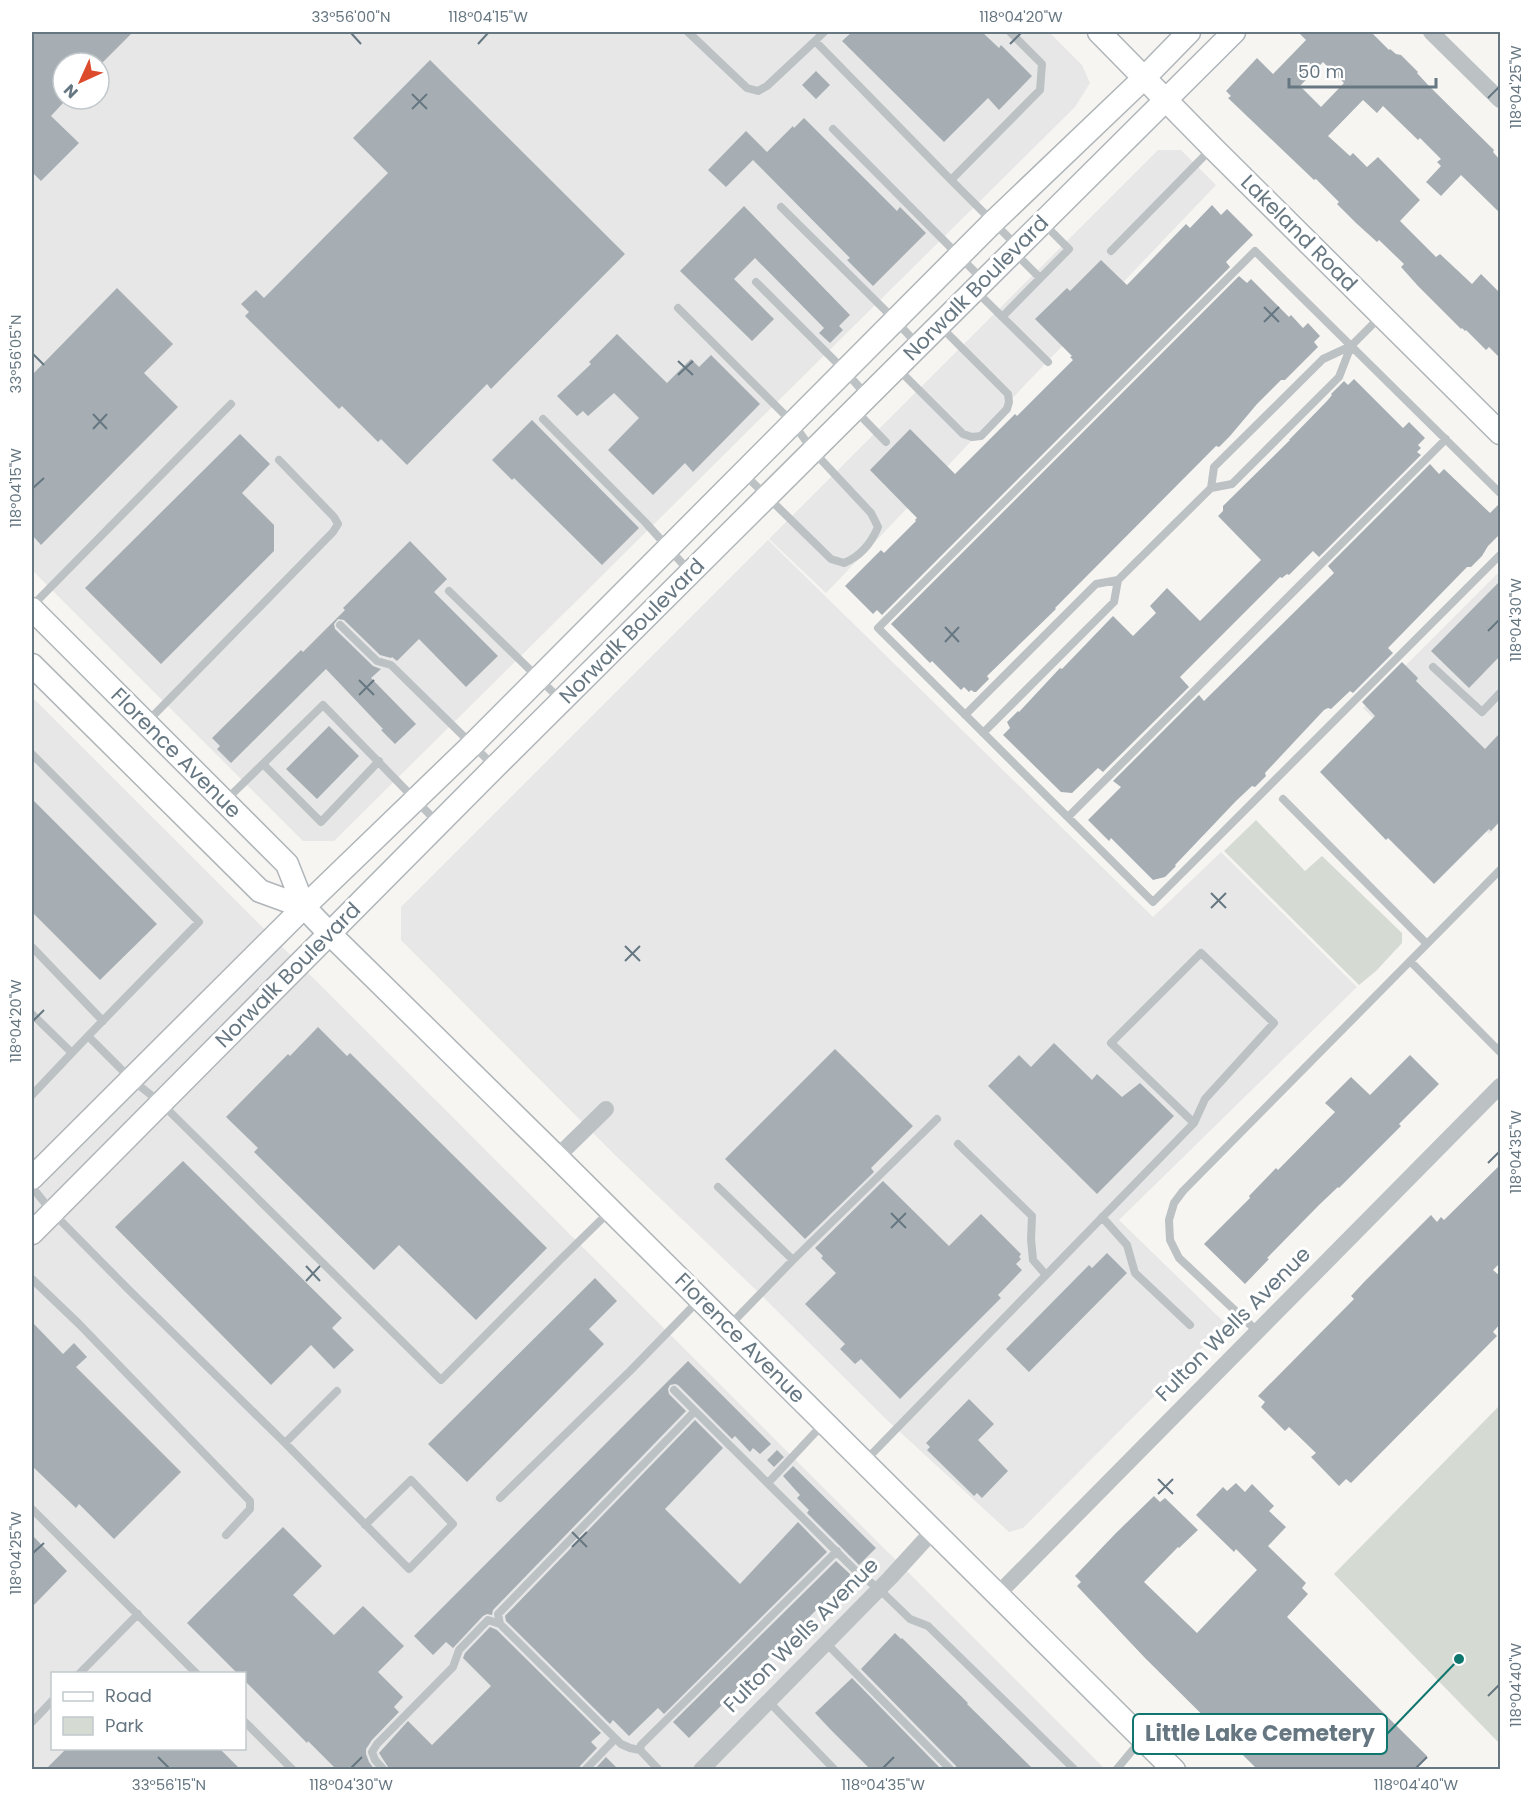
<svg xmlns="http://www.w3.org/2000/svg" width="1532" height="1801" viewBox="0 0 1532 1801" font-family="Poppins,sans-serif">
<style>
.built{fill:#e6e7e6;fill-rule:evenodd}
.green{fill:#d5dad2}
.building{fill:#a6aeb3;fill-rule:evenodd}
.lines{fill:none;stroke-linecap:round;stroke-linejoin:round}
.secondary-casing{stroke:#afb5b9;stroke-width:25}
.lane{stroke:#bcc1c4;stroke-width:8}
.street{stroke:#bcc1c4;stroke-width:16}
.secondary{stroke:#fff;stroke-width:22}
.ticks{fill:none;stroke:#667782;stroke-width:2}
.labels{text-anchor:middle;stroke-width:6;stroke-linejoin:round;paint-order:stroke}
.street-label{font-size:21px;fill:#667782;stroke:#fff}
.leader{fill:none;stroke:#0f766e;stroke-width:2}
.callout-dot{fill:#0f766e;stroke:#fff;stroke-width:2}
.callout{fill:#fff;stroke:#0f766e;stroke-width:2}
.callout-label{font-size:22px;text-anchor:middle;font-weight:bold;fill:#667782}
.neatline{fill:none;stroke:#667782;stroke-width:2}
.ticks-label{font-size:15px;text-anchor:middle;fill:#667782}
</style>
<rect width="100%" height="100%" fill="#f6f5f2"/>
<path class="built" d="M 32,32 L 1049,32 L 1082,65 L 1090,83 L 1075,107 L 334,841 L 303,841 L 32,570 ZM 63,63 L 99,63 L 99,99 L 63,99 Z
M 1158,150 L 1181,150 L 1216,185 L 826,593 L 769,539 Z
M 768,540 L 1153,917 L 1221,852 L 1357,987 L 1119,1220 L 1226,1324 L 1023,1528 L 1009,1532 L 888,1421 L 755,1289 L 617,1157 L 401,940 L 401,907 Z
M 1500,571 L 1500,822 L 1489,834 L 1363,708 Z
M 32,697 L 1105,1769 L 32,1769 ZM 52,1674 L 244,1674 L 244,1748 L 52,1748 Z"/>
<path class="green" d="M 1256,820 L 1305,871 L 1322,856 L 1402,933 L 1402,943 L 1376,971 L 1359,985 L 1224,851 Z
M 1500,1405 L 1500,1744 L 1334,1574 Z"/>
<path class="building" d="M 32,32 L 133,32 L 102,63 L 63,63 L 63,103 L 51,116 L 79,143 L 41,181 L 32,172 Z
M 852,32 L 982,32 L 999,48 L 1001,45 L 1032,76 L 999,110 L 988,98 L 944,142 L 842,41 Z
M 1298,32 L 1371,32 L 1389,50 L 1390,49 L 1396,54 L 1401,55 L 1418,72 L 1417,73 L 1429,86 L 1494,150 L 1493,152 L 1500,160 L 1500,213 L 1461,175 L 1441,196 L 1426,182 L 1441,166 L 1437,162 L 1441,159 L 1420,138 L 1418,140 L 1383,106 L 1377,113 L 1363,100 L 1328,136 L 1350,156 L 1353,153 L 1367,167 L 1378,157 L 1420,200 L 1400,221 L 1436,257 L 1440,254 L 1472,284 L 1481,274 L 1500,293 L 1500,358 L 1489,347 L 1486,350 L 1466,330 L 1465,331 L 1462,328 L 1461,329 L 1418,286 L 1401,267 L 1404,264 L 1379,240 L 1377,242 L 1356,223 L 1337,204 L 1339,202 L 1316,179 L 1314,180 L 1228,98 L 1231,96 L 1226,91 L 1257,58 L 1273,74 L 1306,40 ZM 1323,62 L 1344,83 L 1321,107 L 1300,86 Z
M 430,60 L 625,254 L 491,389 L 487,384 L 407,465 L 381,439 L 378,442 L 342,406 L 339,409 L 245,316 L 249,312 L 241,304 L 256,290 L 264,298 L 388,173 L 353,138 Z
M 816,71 L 830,85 L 816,99 L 802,85 Z
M 804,118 L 897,211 L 900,207 L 926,233 L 873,286 L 847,260 L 850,258 L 753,160 L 726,187 L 708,170 L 746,131 L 767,152 L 793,126 L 794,128 Z
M 1212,205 L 1221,215 L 1227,209 L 1253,235 L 1226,262 L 1230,267 L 882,615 L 877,610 L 873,614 L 845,586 L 881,550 L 884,553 L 916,521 L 915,520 L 917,518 L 870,470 L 910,429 L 955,474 L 1015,414 L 1017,416 L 1073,360 L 1070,357 L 1072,356 L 1035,319 L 1067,288 L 1070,291 L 1101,260 L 1127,285 L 1186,224 L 1190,228 Z
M 744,206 L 850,315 L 839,326 L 843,330 L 830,343 L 819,333 L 824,328 L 755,258 L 734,279 L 774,319 L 752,341 L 680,271 Z
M 1239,276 L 1247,283 L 1251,279 L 1289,317 L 1291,315 L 1303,328 L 1308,323 L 1320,336 L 1314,342 L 1318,347 L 1285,380 L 1281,380 L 1257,404 L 1230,436 L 1219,447 L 1216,446 L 1061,602 L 1055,608 L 1056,609 L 987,676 L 989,679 L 976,692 L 974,692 L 971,690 L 969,692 L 964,687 L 961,690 L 932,661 L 930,663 L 891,624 Z
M 117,288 L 173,344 L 144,373 L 178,407 L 41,545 L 32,535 L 32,375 Z
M 617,334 L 667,383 L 691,359 L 699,367 L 711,355 L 760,404 L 693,472 L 685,463 L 653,495 L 608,450 L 639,418 L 614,393 L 588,416 L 583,411 L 577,416 L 557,396 L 591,364 L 589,362 Z
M 1354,379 L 1403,428 L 1409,422 L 1425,438 L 1418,445 L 1421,448 L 1417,452 L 1421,455 L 1319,557 L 1313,551 L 1289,575 L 1287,574 L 1282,578 L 1280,577 L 1180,677 L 1189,687 L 1103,772 L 1098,768 L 1072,793 L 1061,792 L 1003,735 L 1010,728 L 1007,722 L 1018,711 L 1019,712 L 1060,668 L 1062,669 L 1113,616 L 1133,636 L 1156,613 L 1150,606 L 1167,588 L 1200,621 L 1261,560 L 1218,516 L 1223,511 L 1223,506 L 1290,440 L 1289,440 L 1327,401 L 1332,395 L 1331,394 L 1344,381 L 1348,385 Z
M 532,420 L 639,528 L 602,565 L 514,478 L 512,480 L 492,460 Z
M 240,434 L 270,464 L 242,493 L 274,525 L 274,551 L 161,664 L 85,588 Z
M 1430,464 L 1439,474 L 1444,469 L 1490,513 L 1500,503 L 1500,534 L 1488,546 L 1482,556 L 1471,567 L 1467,567 L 1388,648 L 1393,653 L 1353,693 L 1350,691 L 1331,709 L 1328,708 L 1324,710 L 1265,773 L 1266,776 L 1255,787 L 1252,786 L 1236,801 L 1177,863 L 1175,865 L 1176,866 L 1165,877 L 1153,880 L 1111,838 L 1109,841 L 1088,820 L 1121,787 L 1113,781 L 1199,695 L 1204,701 L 1334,573 L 1328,566 Z
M 410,541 L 447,579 L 434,592 L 498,656 L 466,687 L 419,639 L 397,661 L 392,657 L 391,658 L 380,655 L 344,620 L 338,619 L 334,624 L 335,629 L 373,666 L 381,669 L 371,678 L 416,724 L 395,744 L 381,730 L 383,729 L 326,669 L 231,763 L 217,749 L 220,746 L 212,738 L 301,650 L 303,652 L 345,610 L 343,608 Z
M 1500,581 L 1500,656 L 1469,688 L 1431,651 Z
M 1402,662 L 1418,678 L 1416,681 L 1485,749 L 1500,733 L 1500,821 L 1491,831 L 1489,829 L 1434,884 L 1388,838 L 1386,840 L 1320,772 L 1375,716 L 1362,702 Z
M 329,726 L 359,756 L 317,799 L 286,769 Z
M 32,799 L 157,924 L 100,980 L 32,912 Z
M 318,1027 L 347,1056 L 350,1053 L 547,1248 L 476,1320 L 399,1245 L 374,1270 L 254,1152 L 258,1148 L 226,1117 L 288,1054 L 290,1056 Z
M 1054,1043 L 1092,1080 L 1097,1074 L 1122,1097 L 1140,1083 L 1174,1116 L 1097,1194 L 988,1086 L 1019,1055 L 1031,1067 Z
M 835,1049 L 913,1126 L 871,1168 L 874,1172 L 805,1239 L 725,1159 Z
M 1410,1055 L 1439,1084 L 1399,1124 L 1401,1126 L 1339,1188 L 1338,1187 L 1319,1205 L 1267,1258 L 1269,1259 L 1245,1284 L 1204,1244 L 1250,1198 L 1249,1196 L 1276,1168 L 1278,1170 L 1335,1112 L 1325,1103 L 1351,1077 L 1370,1095 Z
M 183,1161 L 342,1318 L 332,1328 L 354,1350 L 334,1369 L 311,1345 L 271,1385 L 115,1227 Z
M 1500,1165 L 1500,1263 L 1493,1270 L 1500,1276 L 1500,1324 L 1493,1332 L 1497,1336 L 1351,1483 L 1346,1479 L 1339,1486 L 1311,1457 L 1316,1453 L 1289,1427 L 1285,1431 L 1261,1407 L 1265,1402 L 1258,1396 L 1354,1299 L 1351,1296 L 1365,1281 L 1431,1215 L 1437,1222 L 1441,1217 L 1444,1220 Z
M 883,1181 L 949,1246 L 981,1214 L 1021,1254 L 1019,1257 L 1021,1259 L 1016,1264 L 1022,1270 L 998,1295 L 1001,1298 L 900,1399 L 861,1359 L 855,1364 L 840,1349 L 845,1344 L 805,1304 L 836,1273 L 821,1258 L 823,1256 L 815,1248 Z
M 1107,1253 L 1127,1273 L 1029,1372 L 1006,1349 L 1089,1265 L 1092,1268 Z
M 595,1278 L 617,1301 L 589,1329 L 604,1344 L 467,1482 L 428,1444 Z
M 32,1322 L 63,1354 L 74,1343 L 87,1357 L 76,1367 L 181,1472 L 114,1539 L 79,1504 L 76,1508 L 32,1466 Z
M 688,1361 L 771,1444 L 760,1454 L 753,1448 L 750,1452 L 735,1436 L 732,1439 L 678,1385 L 675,1384 L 670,1385 L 668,1389 L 669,1394 L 686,1411 L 493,1610 L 492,1615 L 487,1614 L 483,1616 L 453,1648 L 446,1642 L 433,1655 L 414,1636 Z
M 969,1399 L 994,1424 L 978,1440 L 1008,1471 L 982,1498 L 977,1493 L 974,1496 L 927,1450 L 930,1447 L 926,1443 Z
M 695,1420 L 723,1448 L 665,1509 L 740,1584 L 798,1522 L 827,1552 L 664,1714 L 658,1708 L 629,1736 L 613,1720 L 610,1724 L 506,1621 L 505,1616 Z
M 777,1450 L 784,1457 L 774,1467 L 767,1460 Z
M 793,1466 L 876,1548 L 859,1565 L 807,1513 L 809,1510 L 797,1498 L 800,1495 L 783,1476 Z
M 1236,1483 L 1245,1492 L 1252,1484 L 1274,1506 L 1269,1511 L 1286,1527 L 1268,1546 L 1306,1583 L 1302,1588 L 1308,1594 L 1287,1617 L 1427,1756 L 1414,1770 L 1258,1770 L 1145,1658 L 1077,1586 L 1081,1582 L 1075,1576 L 1116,1533 L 1154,1496 L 1160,1502 L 1165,1498 L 1198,1530 L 1179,1548 L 1178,1547 L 1144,1582 L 1197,1633 L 1257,1570 L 1236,1549 L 1234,1552 L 1196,1515 L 1223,1487 L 1227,1491 Z
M 283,1527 L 322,1566 L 293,1595 L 334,1635 L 363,1606 L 404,1646 L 378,1672 L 403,1697 L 394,1707 L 399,1712 L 372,1740 L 366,1749 L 366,1754 L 369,1762 L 375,1770 L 337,1770 L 308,1741 L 307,1743 L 244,1680 L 244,1674 L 238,1674 L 187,1623 Z
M 32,1535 L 67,1571 L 32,1607 Z
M 836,1561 L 850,1574 L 849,1577 L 689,1738 L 673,1722 Z
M 490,1627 L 497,1630 L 601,1733 L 591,1742 L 597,1748 L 580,1766 L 579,1770 L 390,1770 L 379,1753 L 408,1721 L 432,1745 L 491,1686 L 463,1658 L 465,1653 Z
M 895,1633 L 901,1639 L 902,1638 L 968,1703 L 967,1704 L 1034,1770 L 957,1770 L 956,1766 L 861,1669 Z
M 852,1678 L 942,1770 L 871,1770 L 830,1729 L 815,1713 Z
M 66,1749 L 220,1749 L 241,1770 L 45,1770 Z
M 606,1757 L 619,1770 L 594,1770 Z"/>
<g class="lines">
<g class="secondary-casing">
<path id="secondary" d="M 1099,32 L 1212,147 L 1500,433
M 32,609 L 287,864 L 304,907 L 329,933 L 557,1157 L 1174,1770
M 32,665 L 260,891 L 304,907
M 32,1178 L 304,907 L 472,745 L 992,223 L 1144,78 L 1189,32
M 32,1233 L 495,767 L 1234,32"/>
</g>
<path class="lane" d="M 688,32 L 747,88 L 758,91 L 767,86 L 815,41
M 824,32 L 815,41 L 951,180
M 1010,32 L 1042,64 L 1040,90 L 951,180 L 1017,246
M 833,129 L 983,280
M 781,207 L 895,320 L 918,345
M 1111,251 L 1212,148
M 1015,253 L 1040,278
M 756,282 L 845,371 L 867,396
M 975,290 L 1048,362
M 678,308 L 793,423 L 813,451 L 871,513 L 878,527 C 871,544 861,556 844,563 L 831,559 L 743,473
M 1002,317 L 1069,249 L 1043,223
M 897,368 L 963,434 L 972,437 L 981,436 L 1007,409 L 1009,402 L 1008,394 L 941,327
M 855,410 L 886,442
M 543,419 L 645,522 L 690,572
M 1211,488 L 1214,467 L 1323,359 L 1351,346 L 1381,316
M 1500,493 L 1255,251 L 878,628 L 1153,902 L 1500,555
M 449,591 L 562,701
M 32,606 L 231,404
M 340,625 L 377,661 L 391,665 L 495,767
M 1433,667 L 1482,712 L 1500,693
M 965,715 L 1096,584 L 1118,580 L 1211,488 L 1232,484 L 1339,377 L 1351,346
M 146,723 L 333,532 L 338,524 L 334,517 L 279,460
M 983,733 L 1114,602 L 1118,580
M 32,754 L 199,922 L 88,1036
M 263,764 L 321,822 L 379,761
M 1283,799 L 1427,944
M 225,801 L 323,705 L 438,823
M 1068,817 L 1446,439
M 32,947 L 103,1021
M 1410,961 L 1500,1052
M 32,1014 L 72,1053
M 32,1095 L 88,1036 L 131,1079 L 161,1103 L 441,1380 L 560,1260 L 609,1212
M 958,1144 L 1032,1216 L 1031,1239 L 1033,1260 L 1046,1275
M 32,1187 L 52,1212 L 128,1289 L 285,1443 L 337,1391
M 718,1187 L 793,1260 L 729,1326
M 1102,1217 L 1127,1245 L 1135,1273 L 1190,1325
M 793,1260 L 937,1119
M 32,1279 L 79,1324 L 250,1501 L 250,1509 L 226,1535
M 1258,1332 L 1179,1258 L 1170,1240 L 1169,1220 L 1174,1203 L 1183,1191 L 1500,870
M 674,1390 L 856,1571 L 879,1589 L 910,1619 L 928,1626 L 1075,1770
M 285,1443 L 409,1569 L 453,1524 L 411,1480 L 365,1525
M 864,1462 L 1194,1123 L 1205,1099 L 1274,1023 L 1201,953 L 1111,1043 L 1194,1123
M 768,1483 L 824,1423
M 500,1498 L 630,1371 L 700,1299
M 32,1509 L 197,1674
M 826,1643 L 951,1770
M 79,1674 L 138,1614
M 768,1701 L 835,1770
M 244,1721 L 293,1770
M 32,1722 L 52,1701
M 640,1750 L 630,1748 L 621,1744 L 500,1624 L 498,1614 L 695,1411
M 384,1770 L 375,1760 L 372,1752 L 377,1744 L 453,1667 L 459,1650 L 488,1620 L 500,1624
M 585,1770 L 615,1739
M 659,1770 L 640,1750 L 641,1745 L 837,1551
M 1116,1770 L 1141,1740"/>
<path class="street" d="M 1431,32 L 1500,100
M 557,1157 L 606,1109
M 997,1595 L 1500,1086
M 701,1770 L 890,1578 L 933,1531"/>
<use href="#secondary" class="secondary"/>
</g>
<path class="ticks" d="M 351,33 L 361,44M 478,44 L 488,33M 1010,44 L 1021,33M 412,94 L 427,109M 1488,98 L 1499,87M 412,109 L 427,94M 1264,307 L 1279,322M 1264,322 L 1279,307M 33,354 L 44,365M 678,361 L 693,375M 678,375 L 693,361M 93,414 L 107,429M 93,429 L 107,414M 33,488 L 44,478M 945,627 L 959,642M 1488,631 L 1499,620M 945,642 L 959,627M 359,680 L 374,695M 359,695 L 374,680M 1211,893 L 1226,908M 1211,908 L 1226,893M 625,946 L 640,961M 625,961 L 640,946M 33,1021 L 44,1010M 1488,1163 L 1499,1152M 891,1213 L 906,1228M 891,1228 L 906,1213M 306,1266 L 320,1281M 306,1281 L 320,1266M 1158,1479 L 1173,1494M 1158,1494 L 1173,1479M 572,1532 L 587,1547M 572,1547 L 587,1532M 33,1553 L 44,1543M 1488,1696 L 1499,1685M 158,1757 L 169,1768M 351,1768 L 362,1757M 883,1768 L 894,1757M 1416,1768 L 1427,1757"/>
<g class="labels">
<g class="street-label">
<text transform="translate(1299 233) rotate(45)" y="7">Lakeland Road</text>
<text transform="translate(976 288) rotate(-45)" y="7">Norwalk Boulevard</text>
<text transform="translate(632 631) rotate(-45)" y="7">Norwalk Boulevard</text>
<text transform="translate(176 753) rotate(45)" y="7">Florence Avenue</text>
<text transform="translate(288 975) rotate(-45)" y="7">Norwalk Boulevard</text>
<text transform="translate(1233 1324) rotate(-45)" y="7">Fulton Wells Avenue</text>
<text transform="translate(740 1338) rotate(45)" y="7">Florence Avenue</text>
<text transform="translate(801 1635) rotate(-45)" y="7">Fulton Wells Avenue</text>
</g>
</g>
<path class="leader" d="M1459 1659L1387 1734"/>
<circle class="callout-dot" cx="1459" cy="1659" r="6"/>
<rect class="callout" x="1133" y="1714" width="254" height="40" rx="6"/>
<g class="callout-label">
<text x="1260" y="1741">Little Lake Cemetery</text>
</g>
<rect width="1532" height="1801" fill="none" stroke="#ffffff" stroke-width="66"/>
<rect x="51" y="1672" width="195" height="78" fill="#ffffff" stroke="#c2c9cd" stroke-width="1.5"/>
<rect x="63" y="1692" width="30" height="9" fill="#ffffff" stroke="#c2c9cd" stroke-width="1.5"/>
<text x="105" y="1702" font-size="18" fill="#667782">Road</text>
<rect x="63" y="1717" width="30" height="18" fill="#d5dad2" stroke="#c2c9cd" stroke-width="1.5"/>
<text x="105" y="1732" font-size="18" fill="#667782">Park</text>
<g transform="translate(81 81) rotate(225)"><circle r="28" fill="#ffffff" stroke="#c2c9cd" stroke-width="1.5"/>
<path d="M0-4.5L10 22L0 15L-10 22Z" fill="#db4b2c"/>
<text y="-9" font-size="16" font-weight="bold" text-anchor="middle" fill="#667782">N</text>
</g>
<path d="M1289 78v9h147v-9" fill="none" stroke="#667782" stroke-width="3"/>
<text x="1298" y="78" font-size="18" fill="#667782" stroke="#ffffff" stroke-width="4.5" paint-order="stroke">50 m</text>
<rect x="33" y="33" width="1466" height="1735" class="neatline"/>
<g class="ticks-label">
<text x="351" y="22">33°56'00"N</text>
<text x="488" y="22">118°04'15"W</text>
<text x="1021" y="22">118°04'20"W</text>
<text transform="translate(1516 87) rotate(-90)" y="5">118°04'25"W</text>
<text transform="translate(16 354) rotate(-90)" y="5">33°56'05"N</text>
<text transform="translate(16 488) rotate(-90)" y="5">118°04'15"W</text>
<text transform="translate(1516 620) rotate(-90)" y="5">118°04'30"W</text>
<text transform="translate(16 1021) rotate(-90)" y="5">118°04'20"W</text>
<text transform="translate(1516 1152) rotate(-90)" y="5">118°04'35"W</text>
<text transform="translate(16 1553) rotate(-90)" y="5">118°04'25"W</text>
<text transform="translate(1516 1685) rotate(-90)" y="5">118°04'40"W</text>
<text x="169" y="1790">33°56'15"N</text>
<text x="351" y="1790">118°04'30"W</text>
<text x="883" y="1790">118°04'35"W</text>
<text x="1416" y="1790">118°04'40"W</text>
</g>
</svg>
